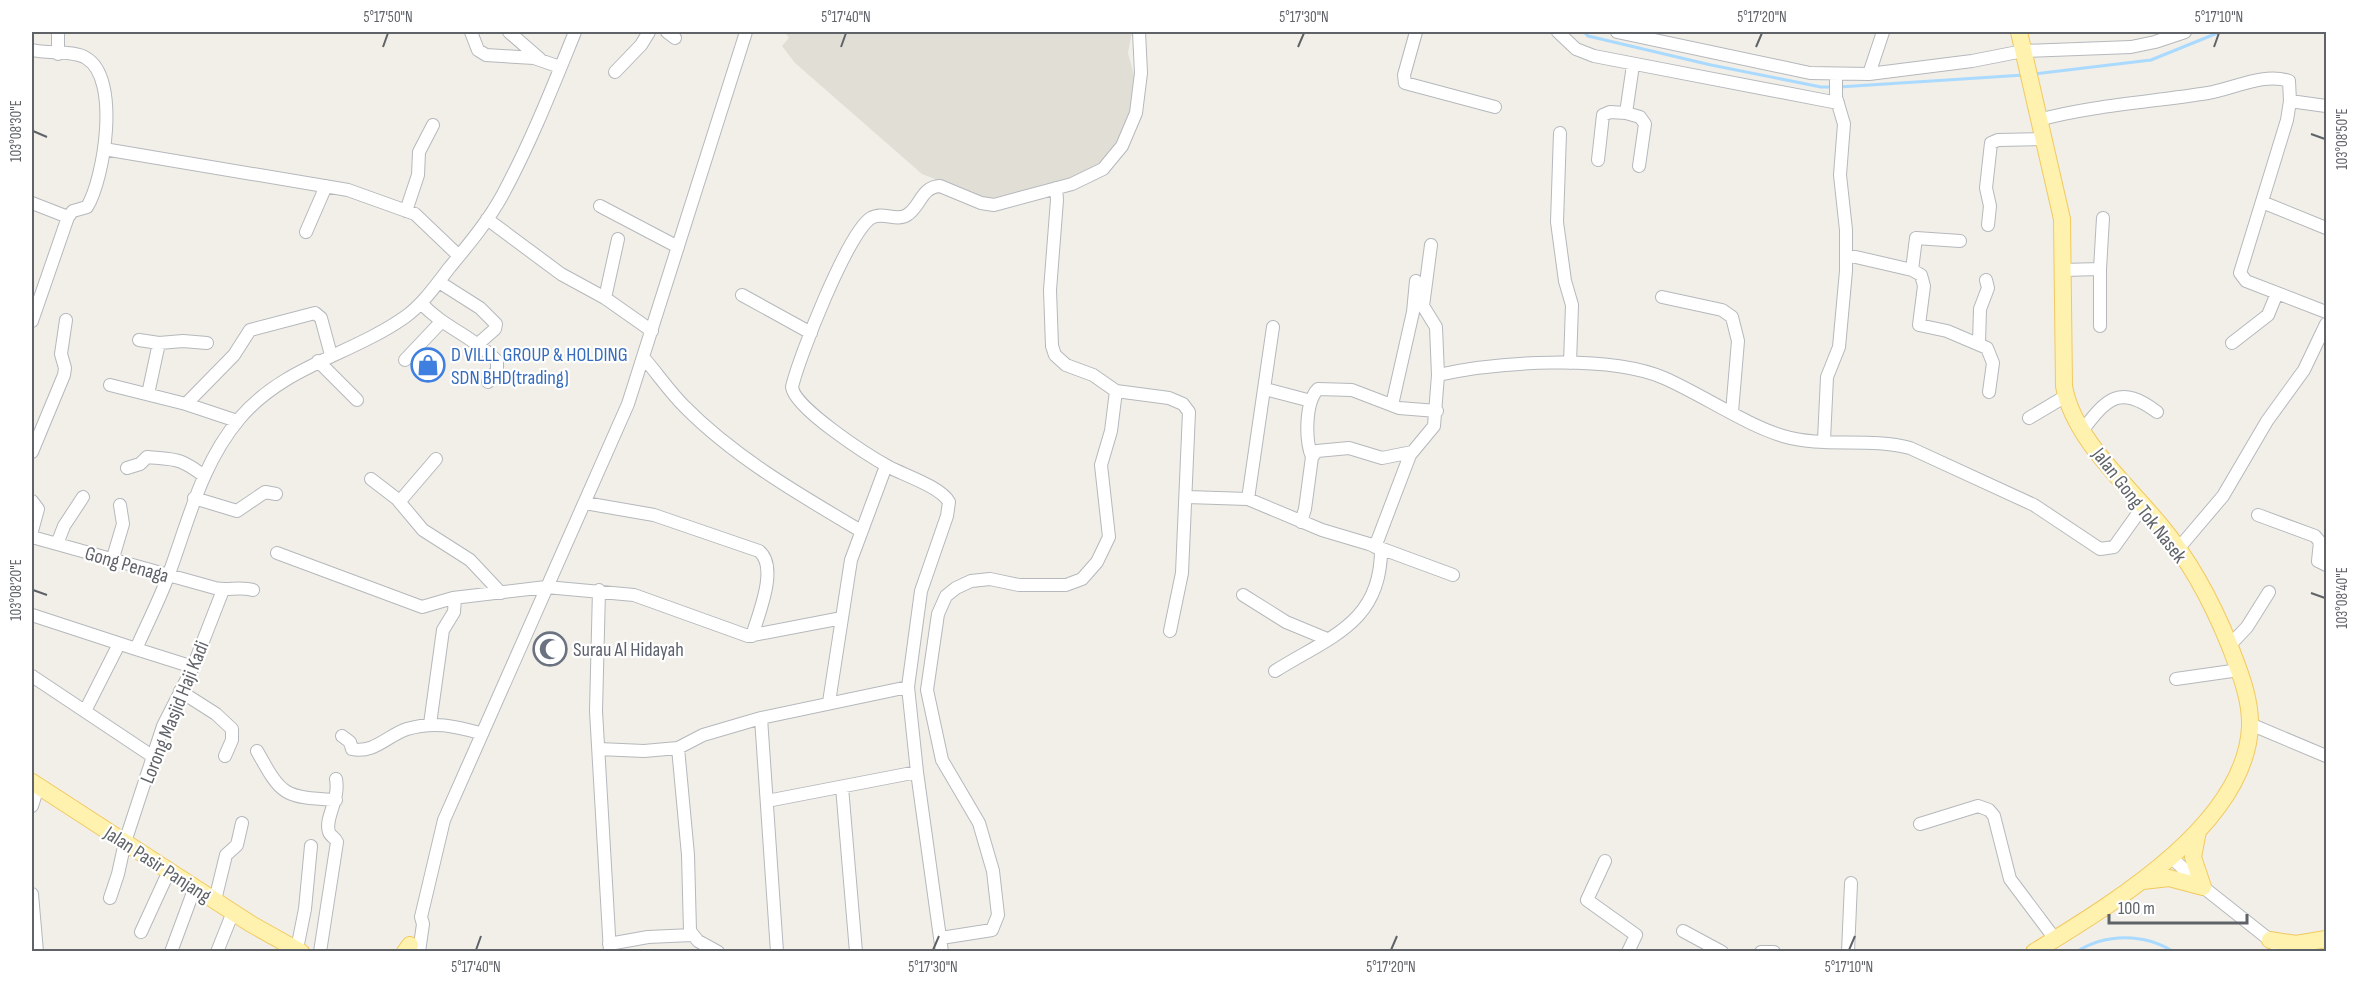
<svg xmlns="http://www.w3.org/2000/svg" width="2358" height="983" viewBox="0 0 2358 983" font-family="'Sofia Sans Condensed',sans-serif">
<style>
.education{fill:#e1ded6}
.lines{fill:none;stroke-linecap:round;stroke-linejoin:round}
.stream{stroke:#aadaff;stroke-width:3}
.minor-casing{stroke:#b5b8bc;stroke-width:14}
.major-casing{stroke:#f2c960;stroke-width:18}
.minor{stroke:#fff;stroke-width:12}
.major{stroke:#fff2af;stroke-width:16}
.ticks{fill:none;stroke:#5f6368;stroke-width:2}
.labels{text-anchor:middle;stroke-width:4.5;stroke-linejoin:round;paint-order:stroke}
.shop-label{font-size:20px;fill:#366cbe;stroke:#fff;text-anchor:start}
.street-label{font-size:20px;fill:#5f6368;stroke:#fff}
.worship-label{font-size:20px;fill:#5b616d;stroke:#fff;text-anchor:start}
.neatline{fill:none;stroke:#5f6368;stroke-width:2}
.ticks-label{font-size:15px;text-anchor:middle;fill:#5f6368}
</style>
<rect width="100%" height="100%" fill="#f1efe8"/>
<path class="education" d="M 785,32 L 1132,32 L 1128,53 L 1134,75 L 1130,115 L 1105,163 L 1070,181 L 987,199 L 922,174 L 795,63 L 782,46 L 789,38 Z"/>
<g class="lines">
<path class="stream" d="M 1584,32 L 1588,36 L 1711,65 L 1821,87 L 1833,87
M 2034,74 L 2151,60 L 2220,32
M 1839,87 L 2024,75
M 2076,952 C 2106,933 2144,933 2174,952"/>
<g class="minor-casing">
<path id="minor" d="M 471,32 L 478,50 L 486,55 L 534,58 L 560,67
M 509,32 L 540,59
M 667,32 L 675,38
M 1416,32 L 1404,75 L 1405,83 L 1495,107
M 1558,32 L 1576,49 L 1594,56 L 1838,103
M 1617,32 L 1810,73 L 1869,74 L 1972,61 L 2023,51 L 2131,47 L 2155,42 L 2185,32
M 32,50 C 48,54 74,50 86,58 C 121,78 104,179 87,207 L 73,211 L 68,217 L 32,321
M 58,54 L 58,32
M 1633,65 L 1626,113 L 1640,117 L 1645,124 L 1639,166
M 615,72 L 641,45 L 649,32
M 1869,74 L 1883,32
M 2290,101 L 2326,106
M 2038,120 C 2094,105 2151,102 2208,93 C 2233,89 2264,72 2289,81 L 2290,101 L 2287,120 L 2240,273 L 2246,281 L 2326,312
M 1560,133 L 1557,222 L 1565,281 L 1572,305 L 1570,363
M 104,149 L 348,190 L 415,214 L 459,256
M 1598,160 L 1603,115 L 1610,112 L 1626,113
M 1056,188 L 1057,200 L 1050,290 L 1052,346 L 1055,355 L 1066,365 L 1093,375 L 1116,391 L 1169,398 L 1183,404 L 1189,412 L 1182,573 L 1170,631
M 2262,202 L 2326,228
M 32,203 L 68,217
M 600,206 L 678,247
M 406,211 L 418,175 L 419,152 L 433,125
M 487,219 L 561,274 L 605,298 L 652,331
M 1988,225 L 1990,206 L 1986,188 L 1991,143 L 1998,140 L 2043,139
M 306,232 L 326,186
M 1431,245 L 1423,306 L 1436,327 L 1438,375
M 1847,255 L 1912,270 L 1921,275 L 1924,286 L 1919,325 L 1947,331 L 1987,348 L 1993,363 L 1989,392
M 1912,270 L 1916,238 L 1960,241
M 2063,270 L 2100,269 L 2103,218
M 439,282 L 480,308 L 496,324 L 495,329 L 478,344
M 742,295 L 811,333
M 1662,297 L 1722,310 L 1732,317 L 1738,341 L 1732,412
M 605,298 L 618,239
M 421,303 C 443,327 474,337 497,361 L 497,370 L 488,382
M 2100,326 L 2100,269
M 139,340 L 159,343 L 148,394
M 159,343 L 183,341 L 207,343
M 1979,343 L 1980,309 L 1988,288 L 1986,280
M 2232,343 L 2268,315 L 2277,293
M 643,357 C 657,373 669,391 684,406 C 734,457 800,495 861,531
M 405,360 L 441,322
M 318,361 L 357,400
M 110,385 L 186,404 L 237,421
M 1265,389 L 1311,401
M 186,404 L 234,355 L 250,330 L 315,313 L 321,318 L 331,355
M 1392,405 L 1413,312 L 1416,281
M 2029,418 L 2066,396
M 2082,431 C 2107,398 2120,384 2157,412
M 1824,440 L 1827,377 L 1839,347 L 1846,271 L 1846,230 L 1840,175 L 1844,124 L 1836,97 L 1836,74
M 32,452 L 64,375 L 65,368 L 61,354 L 66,320
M 1312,457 C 1305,440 1305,402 1318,389 L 1352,390 L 1399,408 L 1437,411
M 127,468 L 140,464 L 147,457 C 176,460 179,457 204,476
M 371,479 L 397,499 L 423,530 L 470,560 L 501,593
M 1187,497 L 1248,499 L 1322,530 L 1369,544 L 1453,575
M 194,498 L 237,511 L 265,492 L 276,494
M 1248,499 L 1273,327
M 32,501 L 38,509 L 32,531
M 400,501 L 436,459
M 585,503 L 654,515 L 759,551 C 779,567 758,615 752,636
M 2258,515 L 2315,536 L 2320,542 L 2318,561 L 2326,565
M 1301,522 L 1305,509 L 1312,457 L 1317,451 L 1349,448 L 1382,458 L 1412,452
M 32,537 L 215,588 C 228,591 239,586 253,590
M 57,544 L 64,526 L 83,497
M 1375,547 L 1410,455 L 1434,426 L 1438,375 C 1496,362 1608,354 1664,378 C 1701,394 1746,425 1783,436 C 1822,448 1869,437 1910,448 L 2034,505 L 2100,549 L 2114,547 L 2144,505
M 2178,549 L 2223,496 L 2267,421 L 2304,370 L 2326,324
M 277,553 L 422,607 L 453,598 L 546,587 L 634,595 L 748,636 L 842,618
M 112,561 L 123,524 L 120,505
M 599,590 L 596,711 L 610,952
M 1243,595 L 1286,622 L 1327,639
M 32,615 L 136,649 C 146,626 158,603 167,579 C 188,524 200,465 240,418 C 284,366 351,355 405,317 C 423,304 436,285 450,267 C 469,244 489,220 503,194 C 531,142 553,86 575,32
M 2229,646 L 2247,627 L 2269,592
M 136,649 L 193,667
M 1275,671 C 1329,637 1381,623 1381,550
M 32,676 L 152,756
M 2176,679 L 2239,670
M 180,691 L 216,714 L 232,729 L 232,740 L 225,756
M 829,702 L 851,560 L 886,466
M 85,711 L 119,644
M 761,718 L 777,952
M 430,724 L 443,630 L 454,612 L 455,598
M 2250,724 L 2326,756
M 342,736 L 350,742 L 352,749 C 374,754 388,735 407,729 C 434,721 454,726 480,733
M 678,748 L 688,855 L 690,931 L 698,941 L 718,952
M 599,749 L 644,751 L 678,748 L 703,735 L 761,718 L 908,687
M 257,751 C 282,796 283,797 336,800
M 842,787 L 856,952
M 767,801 L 917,772
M 32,806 L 38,787
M 1920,824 L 1978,806 L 1989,810 L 1994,816 L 2010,879 L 2055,939
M 2172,858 L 2203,887 L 2285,952
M 1605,861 L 1587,900 L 1636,935 L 1628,952
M 32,894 L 37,952
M 110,898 L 118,874 L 125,842 L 163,726 L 193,667 L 223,590
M 215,900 L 226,855 L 237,845 L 242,823
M 1683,931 L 1722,952
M 141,932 L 169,871
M 941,938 L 992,930 L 998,915 L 993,871 L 979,823 L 942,760 L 927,690 L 938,614 L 946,596 L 956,588 L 971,581 L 990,579 L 1019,585 L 1066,585 L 1082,579 L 1097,562 L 1109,537 L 1101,465 L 1111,431 L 1116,391
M 609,944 L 648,937 L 692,935
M 297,949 L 305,909 L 311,846
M 171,952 L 195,887
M 217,952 L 233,912
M 320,952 L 337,842 C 335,837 330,836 329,832 C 324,818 340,801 336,779
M 419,952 L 423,924 L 421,917 L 444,820 L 628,404 L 746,32
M 942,952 L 917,772 L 908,687 L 921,591 L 947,516 L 949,502 C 941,487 904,475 889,467 C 869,456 794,408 792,387 C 799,357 848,232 871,218 C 883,211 896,222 907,215 C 921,206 921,187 940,186 L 981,203 L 994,205 L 1072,184 L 1103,169 L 1122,146 L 1136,113 L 1141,73 L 1139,32
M 1761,952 L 1774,952
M 1848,952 L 1851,883"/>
</g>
<g class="major-casing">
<path id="major" d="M 2019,32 L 2062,219 L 2064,386 C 2073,439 2128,485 2161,526 C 2190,561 2212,602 2229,644 C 2239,670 2251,698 2250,727 C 2245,826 2110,905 2034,952
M 32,782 L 251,924 L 301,952
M 2198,831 L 2193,857 L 2203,887
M 2143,881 L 2169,878 L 2203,887
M 2270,940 L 2296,944 L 2326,939
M 405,952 L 410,945"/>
</g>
<use href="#minor" class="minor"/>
<use href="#major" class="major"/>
</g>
<path class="ticks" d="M 383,47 L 388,33M 841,47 L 846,33M 1298,47 L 1304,33M 1756,47 L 1762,33M 2214,47 L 2219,33M 33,131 L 47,137M 2311,134 L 2325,139M 33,590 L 47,595M 2311,593 L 2325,598M 476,950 L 481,936M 933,950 L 939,936M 1391,950 L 1397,936M 1849,950 L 1855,936"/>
<defs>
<g id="shop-ring" transform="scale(1.725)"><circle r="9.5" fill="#fff" stroke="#3f7fe0" stroke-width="1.5"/><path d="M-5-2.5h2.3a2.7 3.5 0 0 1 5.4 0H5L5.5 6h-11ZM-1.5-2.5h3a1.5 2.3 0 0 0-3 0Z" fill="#3f7fe0"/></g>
<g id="mosque-ring" transform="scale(1.725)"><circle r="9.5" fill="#fff" stroke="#6b7280" stroke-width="1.5"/><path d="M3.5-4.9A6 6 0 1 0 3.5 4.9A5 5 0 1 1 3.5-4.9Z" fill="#6b7280"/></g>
</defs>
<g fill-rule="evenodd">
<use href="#shop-ring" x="428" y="365"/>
<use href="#mosque-ring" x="550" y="649"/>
</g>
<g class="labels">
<g class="shop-label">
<text x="451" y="361">D VILLL GROUP &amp; HOLDING<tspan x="451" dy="23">SDN BHD(trading)</tspan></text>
</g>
<g class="street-label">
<text transform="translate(2140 505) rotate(52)" y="7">Jalan Gong Tok Nasek</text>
<text transform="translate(127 564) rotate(16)" y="7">Gong Penaga</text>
<text transform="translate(174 712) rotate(-68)" y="7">Lorong Masjid Haji Kadi</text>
<text transform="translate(158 864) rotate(33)" y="7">Jalan Pasir Panjang</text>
</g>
<g class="worship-label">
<text x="573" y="656">Surau Al Hidayah</text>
</g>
</g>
<rect width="2358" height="983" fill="none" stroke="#ffffff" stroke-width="66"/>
<path d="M2109 914v9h138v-9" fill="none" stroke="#5f6368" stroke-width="3"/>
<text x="2118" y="914" font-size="18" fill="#5f6368" stroke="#ffffff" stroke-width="4.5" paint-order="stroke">100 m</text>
<rect x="33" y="33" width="2292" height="917" class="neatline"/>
<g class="ticks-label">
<text x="388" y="22">5°17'50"N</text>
<text x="846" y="22">5°17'40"N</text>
<text x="1304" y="22">5°17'30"N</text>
<text x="1762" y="22">5°17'20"N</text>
<text x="2219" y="22">5°17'10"N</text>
<text transform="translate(16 131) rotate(-90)" y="5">103°08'30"E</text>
<text transform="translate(2342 139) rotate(-90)" y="5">103°08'50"E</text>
<text transform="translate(16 590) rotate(-90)" y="5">103°08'20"E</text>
<text transform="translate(2342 598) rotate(-90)" y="5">103°08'40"E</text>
<text x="476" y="972">5°17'40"N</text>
<text x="933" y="972">5°17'30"N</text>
<text x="1391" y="972">5°17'20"N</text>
<text x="1849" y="972">5°17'10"N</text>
</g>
</svg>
